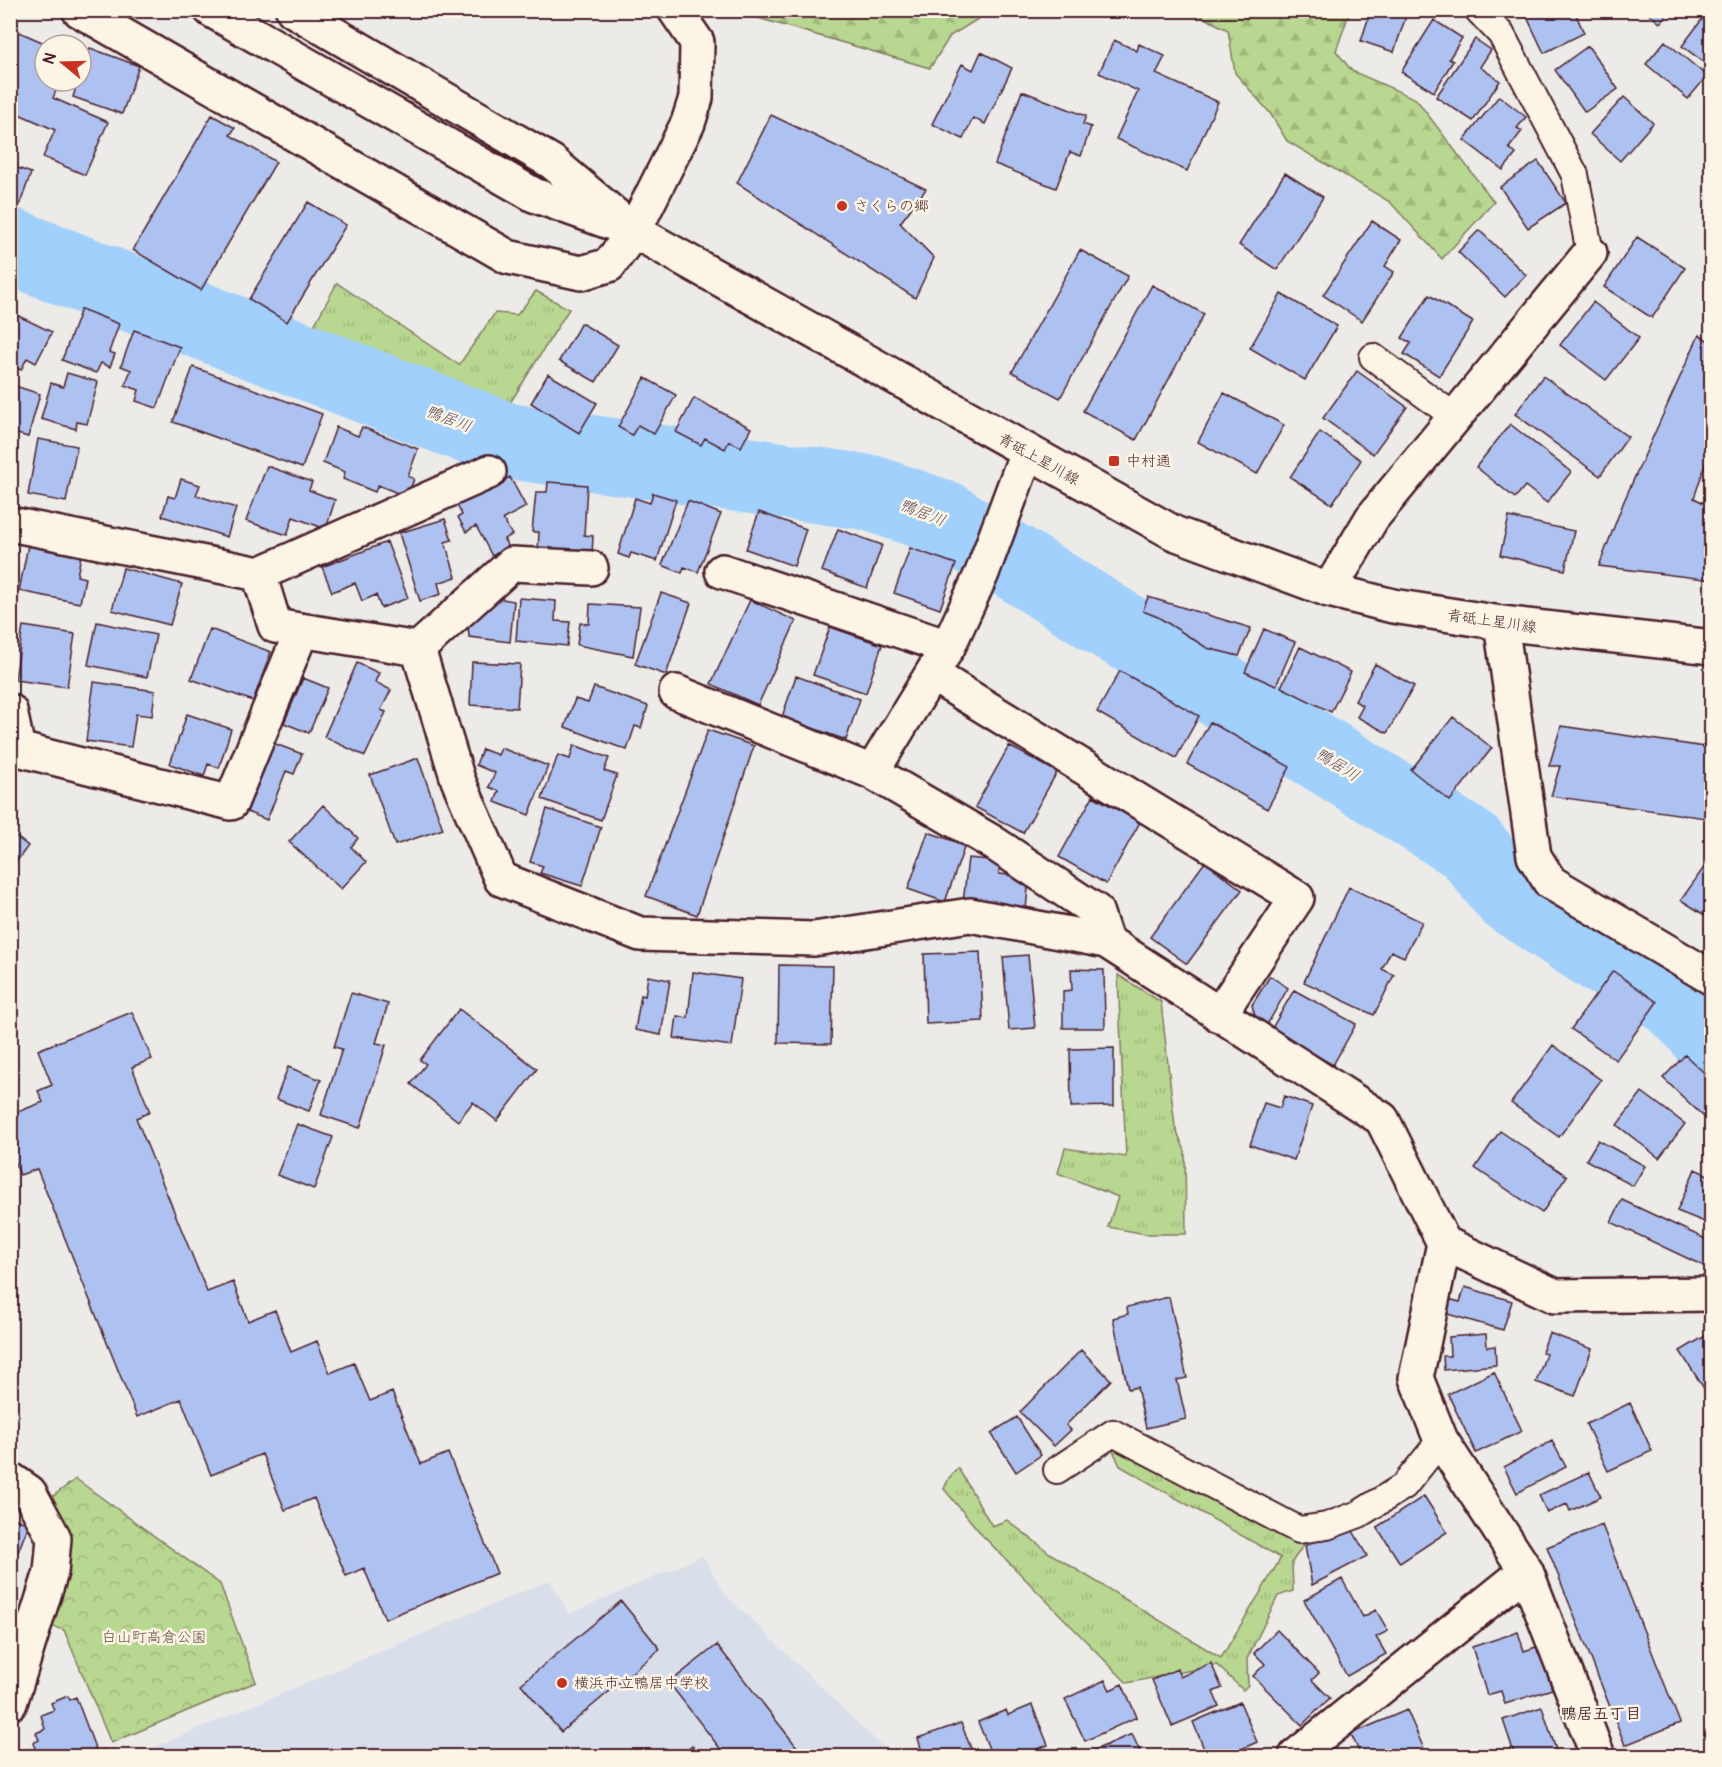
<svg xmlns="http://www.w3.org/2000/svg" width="1722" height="1767" viewBox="0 0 1722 1767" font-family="Pangolin,'Klee One',sans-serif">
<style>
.built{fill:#d9dfea}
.grass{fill:url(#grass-tufts);stroke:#817b5e;stroke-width:1.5}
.forest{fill:url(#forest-firs);stroke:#817b5e;stroke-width:1.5}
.park{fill:url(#park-crowns);stroke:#817b5e;stroke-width:1.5}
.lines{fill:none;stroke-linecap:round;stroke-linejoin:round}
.river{stroke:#a1d0fd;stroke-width:76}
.building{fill:#aec2f1;stroke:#4a1f2b;stroke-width:1.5}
.service-casing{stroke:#4a1f2b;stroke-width:30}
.minor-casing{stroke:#4a1f2b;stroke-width:38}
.tertiary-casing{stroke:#4a1f2b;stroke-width:38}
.secondary-casing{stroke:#4a1f2b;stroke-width:38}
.service{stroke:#fcf5e5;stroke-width:26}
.minor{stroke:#fcf5e5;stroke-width:33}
.tertiary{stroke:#fcf5e5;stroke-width:33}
.secondary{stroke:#fcf5e5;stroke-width:33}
.poi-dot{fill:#c8321e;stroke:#fcf5e5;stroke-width:2}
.labels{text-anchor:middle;stroke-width:5;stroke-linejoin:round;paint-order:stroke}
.poi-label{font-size:15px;fill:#4a1f2b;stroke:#fcf5e5;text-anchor:start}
.street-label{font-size:15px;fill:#4a1f2b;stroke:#fcf5e5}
.park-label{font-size:15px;fill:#664d44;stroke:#fcf5e5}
.water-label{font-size:16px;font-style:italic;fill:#604b60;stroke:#fcf5e5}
.neighbourhood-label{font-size:16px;font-weight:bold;fill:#4a1f2b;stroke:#fcf5e5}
</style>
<defs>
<pattern id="grass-tufts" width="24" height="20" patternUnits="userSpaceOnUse" patternTransform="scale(1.5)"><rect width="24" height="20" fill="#b8d790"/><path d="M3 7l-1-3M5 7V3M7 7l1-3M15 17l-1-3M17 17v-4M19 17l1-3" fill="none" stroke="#a0b87c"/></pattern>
<pattern id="forest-firs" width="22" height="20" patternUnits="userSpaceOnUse" patternTransform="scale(1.5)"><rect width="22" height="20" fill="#b8d790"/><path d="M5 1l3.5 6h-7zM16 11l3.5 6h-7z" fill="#a0b87c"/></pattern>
<pattern id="park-crowns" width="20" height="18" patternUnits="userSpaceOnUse" patternTransform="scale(1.5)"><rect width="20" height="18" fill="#b8d790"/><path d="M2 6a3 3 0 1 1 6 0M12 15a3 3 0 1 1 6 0" fill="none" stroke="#a0b87c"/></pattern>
</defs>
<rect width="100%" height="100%" fill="#ecebe7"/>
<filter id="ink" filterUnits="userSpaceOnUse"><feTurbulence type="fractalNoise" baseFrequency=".0167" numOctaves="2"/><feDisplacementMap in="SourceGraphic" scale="12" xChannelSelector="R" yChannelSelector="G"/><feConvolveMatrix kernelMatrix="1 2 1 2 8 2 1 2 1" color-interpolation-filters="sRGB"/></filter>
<g filter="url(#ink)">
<path class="built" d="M 703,1556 L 725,1594 L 892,1756 L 133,1756 L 550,1580 L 569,1614 Z"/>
<path class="grass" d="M 337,283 L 459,365 L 495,313 L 517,315 L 536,291 L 569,309 L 498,422 L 304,344 Z
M 1118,975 L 1161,1002 L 1175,1127 L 1185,1151 L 1186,1234 L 1146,1234 L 1108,1227 L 1118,1197 L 1058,1173 L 1065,1148 L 1126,1157 Z
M 1112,1448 L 1304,1544 L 1292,1562 L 1293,1591 L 1278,1596 L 1247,1659 L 1248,1685 L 1243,1690 L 1217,1665 L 1127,1683 L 983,1536 L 944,1489 L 949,1478 L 958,1468 L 992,1526 L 1007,1520 L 1051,1554 L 1221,1658 L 1281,1558 L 1120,1466 Z"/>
<path class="forest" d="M 734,11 L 991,11 L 950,36 L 930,68 Z
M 1191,11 L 1350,11 L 1336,51 L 1352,71 L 1416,99 L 1494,202 L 1442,259 L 1390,202 L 1287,141 L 1270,113 L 1235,73 L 1228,30 Z"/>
<path class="park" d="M 76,1479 L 220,1584 L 256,1682 L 111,1743 L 64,1630 L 45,1624 L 48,1500 Z"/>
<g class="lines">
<path class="river" d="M 10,246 L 508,441 L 871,493 L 943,518 L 1470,846 L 1510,896 L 1597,953 L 1668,995 L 1699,1024 L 1712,1043"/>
</g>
<path class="building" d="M 1371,10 L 1408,10 L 1394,52 L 1361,41 Z
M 1533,10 L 1574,10 L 1584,33 L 1544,53 L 1527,17 L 1535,13 Z
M 1644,10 L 1671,10 L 1660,23 Z
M 1709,10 L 1712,10 L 1712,68 L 1682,46 Z
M 1434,20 L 1462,38 L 1449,59 L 1453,61 L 1434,92 L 1401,72 Z
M 10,28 L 49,45 L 45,45 L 45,81 L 60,81 L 53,98 L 108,122 L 85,175 L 43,157 L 55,130 L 10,110 Z
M 1475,39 L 1491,50 L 1480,67 L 1500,81 L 1473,121 L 1436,97 Z
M 1114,40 L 1137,51 L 1139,44 L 1165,56 L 1156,74 L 1218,102 L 1187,171 L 1116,139 L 1138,91 L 1099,73 Z
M 1665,41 L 1707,76 L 1688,99 L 1646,64 Z
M 1588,46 L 1618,89 L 1585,112 L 1555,70 Z
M 90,48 L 139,66 L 122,114 L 73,97 L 78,81 L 81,81 Z
M 981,52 L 1012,68 L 985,124 L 973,118 L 963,139 L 932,124 L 962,64 L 973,70 Z
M 1022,91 L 1086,116 L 1083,124 L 1091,127 L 1081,156 L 1070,152 L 1056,188 L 995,164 Z
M 1499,96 L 1526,117 L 1517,128 L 1522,131 L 1509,148 L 1516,154 L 1503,170 L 1464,140 Z
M 1624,97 L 1653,123 L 1620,161 L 1590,134 Z
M 212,115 L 235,128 L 230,135 L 276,162 L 201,290 L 133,250 Z
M 771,115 L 926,189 L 900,223 L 934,258 L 915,298 L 737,183 Z
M 1538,161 L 1566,203 L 1528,228 L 1500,187 Z
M 10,165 L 31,173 L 15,218 L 10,216 Z
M 1285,173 L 1323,197 L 1277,270 L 1239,245 Z
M 308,202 L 346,225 L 287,322 L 249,299 Z
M 1372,221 L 1401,240 L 1385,266 L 1394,272 L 1362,321 L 1323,295 Z
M 1479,230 L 1526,275 L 1505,297 L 1458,252 Z
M 1637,237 L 1685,268 L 1652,318 L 1604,287 Z
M 1080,250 L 1128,276 L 1060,398 L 1012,372 Z
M 1152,285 L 1204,314 L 1136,440 L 1083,411 Z
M 1281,294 L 1337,326 L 1305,380 L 1250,348 Z
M 1429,295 L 1473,322 L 1439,376 L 1404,354 L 1411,343 L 1402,338 Z
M 1593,302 L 1639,338 L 1606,380 L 1560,345 Z
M 81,309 L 119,324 L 109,352 L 115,354 L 110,367 L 101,363 L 96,373 L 62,360 Z
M 10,312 L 52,332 L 36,363 L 27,358 L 21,370 L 10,365 Z
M 581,323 L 618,345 L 596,382 L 559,361 Z
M 134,330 L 180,347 L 157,408 L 136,401 L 139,390 L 125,385 L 131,370 L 121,366 Z
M 1699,335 L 1712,343 L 1712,444 L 1694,498 L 1712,507 L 1712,580 L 1599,566 L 1624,501 Z
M 193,367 L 322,414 L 302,468 L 173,422 Z
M 1357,371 L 1407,407 L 1373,454 L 1323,418 Z
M 67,373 L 98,382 L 87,424 L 77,422 L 76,429 L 41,419 L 51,383 L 63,387 Z
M 548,374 L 597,403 L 579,433 L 531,403 Z
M 1543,376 L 1628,437 L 1600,476 L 1515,414 Z
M 645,378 L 676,395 L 654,434 L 638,425 L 632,435 L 618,427 Z
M 12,385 L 40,394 L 28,437 L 10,432 Z
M 1224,393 L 1284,425 L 1257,474 L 1198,442 Z
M 694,398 L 751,428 L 741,447 L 729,441 L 725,449 L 705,438 L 701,445 L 676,432 Z
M 1510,424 L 1571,472 L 1547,503 L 1525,486 L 1515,498 L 1476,467 Z
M 336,427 L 358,436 L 362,427 L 418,449 L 408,476 L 414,479 L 407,497 L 378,485 L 375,492 L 343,479 L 345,472 L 323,463 Z
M 1320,432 L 1361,460 L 1332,504 L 1290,477 Z
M 38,439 L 77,446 L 66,502 L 28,495 Z
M 267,466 L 312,482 L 309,490 L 335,500 L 326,529 L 293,517 L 287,535 L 246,521 Z
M 510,477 L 526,507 L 503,519 L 512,535 L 504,539 L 508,547 L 492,556 L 476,526 L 466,532 L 458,517 L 462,515 L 457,505 Z
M 181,479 L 200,485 L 196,495 L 236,508 L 227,537 L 162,516 L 168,496 L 175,498 Z
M 548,482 L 587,485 L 584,535 L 593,536 L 592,555 L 538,551 L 539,532 L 532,532 L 536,492 L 547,492 Z
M 653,493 L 676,500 L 657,561 L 631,553 L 629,558 L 618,554 L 635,498 L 650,503 Z
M 688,501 L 721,514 L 698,572 L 684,567 L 682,573 L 662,565 Z
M 759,512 L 806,529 L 794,566 L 746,549 Z
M 1509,517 L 1574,531 L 1565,570 L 1500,555 Z
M 445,519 L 452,540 L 445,542 L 456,577 L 438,583 L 441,594 L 420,601 L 399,533 Z
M 838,529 L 882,545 L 867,588 L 822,571 Z
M 30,535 L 83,545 L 77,576 L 85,578 L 80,603 L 19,591 Z
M 387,542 L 408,598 L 381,608 L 376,595 L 362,601 L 355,583 L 332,592 L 322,567 Z
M 910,548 L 956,564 L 940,609 L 894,593 Z
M 123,568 L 182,584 L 170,625 L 112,610 Z
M 661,593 L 691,603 L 666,675 L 635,664 Z
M 1148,597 L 1251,628 L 1239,656 L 1207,648 L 1158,617 L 1143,611 Z
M 497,598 L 514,601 L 510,642 L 469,637 L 468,623 Z
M 519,598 L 556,601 L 555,621 L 570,622 L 567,646 L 516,641 Z
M 750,600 L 796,621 L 758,705 L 711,684 Z
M 590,604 L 640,607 L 633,656 L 577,645 L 580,623 L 589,624 Z
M 97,622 L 156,635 L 147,677 L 88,665 Z
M 23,626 L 75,634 L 67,687 L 15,680 Z
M 830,627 L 882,645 L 866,693 L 813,675 Z
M 210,629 L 271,652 L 253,701 L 191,679 Z
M 1264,629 L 1295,642 L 1276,686 L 1245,672 Z
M 1300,647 L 1351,672 L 1331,712 L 1281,687 Z
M 472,662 L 520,664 L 517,708 L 470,705 Z
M 357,663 L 379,673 L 375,682 L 391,690 L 381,710 L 386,712 L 365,756 L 324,737 Z
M 1375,664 L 1414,686 L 1387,733 L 1357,717 L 1363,706 L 1355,701 Z
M 1120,671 L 1199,716 L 1176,758 L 1097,712 Z
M 796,676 L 860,699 L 846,740 L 782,717 Z
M 303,678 L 328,688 L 309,733 L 284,723 Z
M 94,682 L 155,691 L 152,716 L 136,714 L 131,747 L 86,741 Z
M 594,687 L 648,706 L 641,728 L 635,726 L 627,750 L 565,727 L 575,699 L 588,703 Z
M 187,714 L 231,729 L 219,768 L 208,764 L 204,776 L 170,764 Z
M 1453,717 L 1492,748 L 1450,801 L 1411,770 Z
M 1210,722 L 1290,767 L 1267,809 L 1187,764 Z
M 1561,726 L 1712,748 L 1712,819 L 1551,796 L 1560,766 L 1549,766 Z
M 708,730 L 754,746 L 697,915 L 646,896 Z
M 270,742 L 302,754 L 294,774 L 286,771 L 267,820 L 242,810 Z
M 574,745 L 609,758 L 604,771 L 617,775 L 601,820 L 542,799 L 558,755 L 570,759 Z
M 1009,746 L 1057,772 L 1023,833 L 975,807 Z
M 501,748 L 548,766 L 529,815 L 495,802 L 499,791 L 489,787 L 495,773 L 476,765 L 482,749 L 498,755 Z
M 418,758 L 443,829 L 395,845 L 370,775 Z
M 1093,796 L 1140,822 L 1106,884 L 1059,857 Z
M 323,805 L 358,838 L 351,847 L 366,862 L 341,889 L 289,842 Z
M 547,809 L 601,827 L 582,886 L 540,873 L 543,866 L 530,862 Z
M 10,832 L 28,846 L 11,869 L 10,869 Z
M 928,832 L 965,845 L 945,902 L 908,889 Z
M 1712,856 L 1712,933 L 1705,929 L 1711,919 L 1681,900 Z
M 968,858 L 1000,861 L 999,874 L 1029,877 L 1026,910 L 963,904 Z
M 1205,862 L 1242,890 L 1187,964 L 1150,937 Z
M 1349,887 L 1422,922 L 1404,957 L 1391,951 L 1382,969 L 1394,975 L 1374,1015 L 1304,982 Z
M 980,952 L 983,1021 L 926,1024 L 924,954 Z
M 1028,955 L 1035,1028 L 1009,1030 L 1003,957 Z
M 779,965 L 833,966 L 831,1044 L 778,1043 Z
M 1071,969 L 1104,970 L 1105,1028 L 1063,1028 L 1063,991 L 1072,990 Z
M 1613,971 L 1657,1002 L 1616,1060 L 1571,1029 Z
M 693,972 L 741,979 L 732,1046 L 674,1038 L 677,1016 L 688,1018 Z
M 648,976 L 670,980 L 661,1035 L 635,1030 L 641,995 L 645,996 Z
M 1270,976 L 1288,988 L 1267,1025 L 1255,1017 L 1252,1005 Z
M 1294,990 L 1356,1024 L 1333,1065 L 1271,1030 Z
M 351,993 L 388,1004 L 376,1043 L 386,1045 L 360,1128 L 321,1115 L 342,1049 L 334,1047 Z
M 459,1009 L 537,1069 L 497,1121 L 473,1102 L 458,1121 L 411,1084 L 426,1064 L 420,1060 Z
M 132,1012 L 152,1059 L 132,1067 L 150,1112 L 136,1118 L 207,1292 L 233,1282 L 248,1321 L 275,1310 L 291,1352 L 317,1341 L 330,1373 L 354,1363 L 370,1401 L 392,1392 L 421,1464 L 448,1453 L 497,1573 L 385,1619 L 364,1568 L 346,1576 L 314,1498 L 285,1510 L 262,1454 L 211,1475 L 181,1399 L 137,1417 L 37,1169 L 20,1175 L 10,1151 L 10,1115 L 43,1102 L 38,1091 L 52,1085 L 38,1050 Z
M 1553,1045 L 1601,1080 L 1559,1137 L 1511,1103 Z
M 1114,1048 L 1114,1106 L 1071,1107 L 1070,1049 Z
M 1685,1055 L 1712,1080 L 1712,1108 L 1704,1117 L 1663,1078 Z
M 288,1067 L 321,1080 L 309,1111 L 276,1099 Z
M 1642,1092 L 1685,1124 L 1659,1158 L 1617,1125 Z
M 1284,1096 L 1312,1106 L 1294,1160 L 1250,1145 L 1264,1103 L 1280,1108 Z
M 297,1124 L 333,1137 L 314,1189 L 277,1175 Z
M 1500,1131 L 1567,1176 L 1542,1213 L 1475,1168 Z
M 1598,1140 L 1645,1166 L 1633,1186 L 1586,1160 Z
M 1695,1169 L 1712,1177 L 1712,1190 L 1707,1201 L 1712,1203 L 1712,1225 L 1677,1211 Z
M 1622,1200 L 1712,1242 L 1712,1270 L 1611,1222 Z
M 1465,1287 L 1512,1301 L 1503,1330 L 1444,1313 L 1448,1299 L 1460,1302 Z
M 1169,1297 L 1187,1378 L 1177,1380 L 1186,1419 L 1146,1428 L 1137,1387 L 1128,1389 L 1113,1318 L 1128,1314 L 1127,1307 Z
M 1712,1332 L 1712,1401 L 1680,1351 Z
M 1549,1333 L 1592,1349 L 1575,1396 L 1536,1382 L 1546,1354 L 1542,1352 Z
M 1486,1334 L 1487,1347 L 1495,1346 L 1496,1365 L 1444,1370 L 1443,1356 L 1450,1356 L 1449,1337 Z
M 1081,1350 L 1111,1380 L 1066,1425 L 1071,1430 L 1054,1446 L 1020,1412 Z
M 1494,1372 L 1522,1431 L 1476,1453 L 1448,1394 Z
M 1630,1403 L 1652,1451 L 1608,1471 L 1586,1424 Z
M 1017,1417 L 1041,1455 L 1016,1472 L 991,1433 Z
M 1552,1441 L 1566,1467 L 1517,1493 L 1504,1467 Z
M 1589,1472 L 1601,1497 L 1570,1511 L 1567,1504 L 1547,1513 L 1539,1495 Z
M 1424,1496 L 1447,1532 L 1400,1563 L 1377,1527 Z
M 10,1517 L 29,1524 L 10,1572 Z
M 1348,1522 L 1367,1556 L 1312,1585 L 1305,1546 Z
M 1602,1525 L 1680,1723 L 1625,1745 L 1547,1547 Z
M 1342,1579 L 1363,1617 L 1376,1610 L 1388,1631 L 1376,1637 L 1386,1654 L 1347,1676 L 1304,1600 Z
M 621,1601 L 660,1649 L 561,1732 L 521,1684 Z
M 1277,1630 L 1319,1673 L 1312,1680 L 1330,1698 L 1302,1725 L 1253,1676 L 1265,1664 L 1254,1653 Z
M 1518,1632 L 1524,1651 L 1539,1646 L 1552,1689 L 1505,1704 L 1501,1691 L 1487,1695 L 1472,1647 Z
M 717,1645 L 804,1756 L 726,1756 L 669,1683 Z
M 1211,1663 L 1222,1688 L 1213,1692 L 1219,1706 L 1172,1726 L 1152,1680 L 1177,1669 L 1180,1677 Z
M 1105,1680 L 1110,1690 L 1122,1684 L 1137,1717 L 1085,1741 L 1065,1699 Z
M 68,1696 L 70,1700 L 76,1697 L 97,1753 L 104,1750 L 106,1756 L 47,1756 L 46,1754 L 38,1756 L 33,1743 L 39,1740 L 36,1733 L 45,1729 L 41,1715 L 54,1710 L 51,1703 Z
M 1240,1702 L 1257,1742 L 1230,1754 L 1231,1756 L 1216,1756 L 1215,1754 L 1207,1756 L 1193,1722 Z
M 1032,1705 L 1048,1745 L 1020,1756 L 992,1756 L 978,1722 L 1006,1710 L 1008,1715 Z
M 1542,1707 L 1558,1756 L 1515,1756 L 1503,1720 Z
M 1407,1710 L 1427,1756 L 1361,1756 L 1351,1734 Z
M 961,1723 L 974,1756 L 934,1756 L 933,1754 L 923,1756 L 918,1738 Z
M 1132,1734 L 1142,1756 L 1092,1756 L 1090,1752 Z
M 692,1746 L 701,1756 L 680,1756 Z"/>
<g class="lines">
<g class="service-casing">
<path id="service" d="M 1478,10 L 1501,34 L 1575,175 L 1590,253
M 1373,357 L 1455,417
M 1057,1470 L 1113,1433 L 1299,1530 L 1327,1526 L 1359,1514 L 1404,1486 L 1441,1440"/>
</g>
<g class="minor-casing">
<path id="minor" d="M 79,10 L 508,257 L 581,273 L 609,265 L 634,231
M 10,524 L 259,574 L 275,626 L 418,649
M 591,568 L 512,564 L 418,649 L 458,780 L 501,879 L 640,934 L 814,939 L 970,915 L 1106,941 L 1382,1119 L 1444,1243 L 1416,1378 L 1441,1440 L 1526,1571 L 1598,1756
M 722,571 L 948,647
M 259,574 L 489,472
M 1329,590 L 1372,518 L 1590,253
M 1501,623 L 1534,856 L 1550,882 L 1712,978
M 933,675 L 1297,898 L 1219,1015
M 676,692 L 872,772 L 948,647 L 982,573 L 1027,452
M 10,711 L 18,749 L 231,803 L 301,632
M 872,772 L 992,842 L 1096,911 L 1106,941
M 1444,1243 L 1555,1296 L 1712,1294
M 10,1479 L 29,1492 L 54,1538 L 51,1572 L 10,1703
M 1296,1756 L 1526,1571"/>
</g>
<g class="tertiary-casing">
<path id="tertiary" d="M 211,10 L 534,195 L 634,231
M 293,10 L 552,162 L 616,216"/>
</g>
<g class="secondary-casing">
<path id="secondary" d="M 675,10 L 697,42 L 696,98 L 688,123 L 634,231 L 1174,533 L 1329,590 L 1393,606 L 1501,623 L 1712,647"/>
</g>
<use href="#service" class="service"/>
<use href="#minor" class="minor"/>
<use href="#tertiary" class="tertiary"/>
<use href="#secondary" class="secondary"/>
</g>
</g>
<g class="poi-dot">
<circle cx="842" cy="206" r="6"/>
<rect x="1108" y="455" width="12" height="12" rx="3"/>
<circle cx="562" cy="1683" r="6"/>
</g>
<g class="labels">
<g class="poi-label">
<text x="854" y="211">さくらの郷</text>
<text x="1126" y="466">中村通</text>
<text x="574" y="1688">横浜市立鴨居中学校</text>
</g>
<g class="street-label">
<text transform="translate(1039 459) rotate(29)" y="5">青砥上星川線</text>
<text transform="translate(1492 621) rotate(8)" y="5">青砥上星川線</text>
</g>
<g class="park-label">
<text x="154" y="1642">白山町高倉公園</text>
</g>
<g class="water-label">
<text transform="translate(449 418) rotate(21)" y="6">鴨居川</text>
<text transform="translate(923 512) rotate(22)" y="6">鴨居川</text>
<text transform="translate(1338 764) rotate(32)" y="6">鴨居川</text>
</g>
<g class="neighbourhood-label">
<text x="1601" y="1719">鴨居五丁目</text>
</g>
</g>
<rect width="1722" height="1767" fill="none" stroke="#fcf5e5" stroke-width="36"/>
<rect x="18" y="18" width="1686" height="1731" fill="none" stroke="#4a1f2b" stroke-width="2" filter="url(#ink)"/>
<g transform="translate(63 63) rotate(289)"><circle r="28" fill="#fcf5e5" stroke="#b59f9b" stroke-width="1.5"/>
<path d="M0-4.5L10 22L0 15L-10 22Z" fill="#c8321e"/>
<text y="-9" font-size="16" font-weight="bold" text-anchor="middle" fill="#4a1f2b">N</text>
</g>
</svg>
